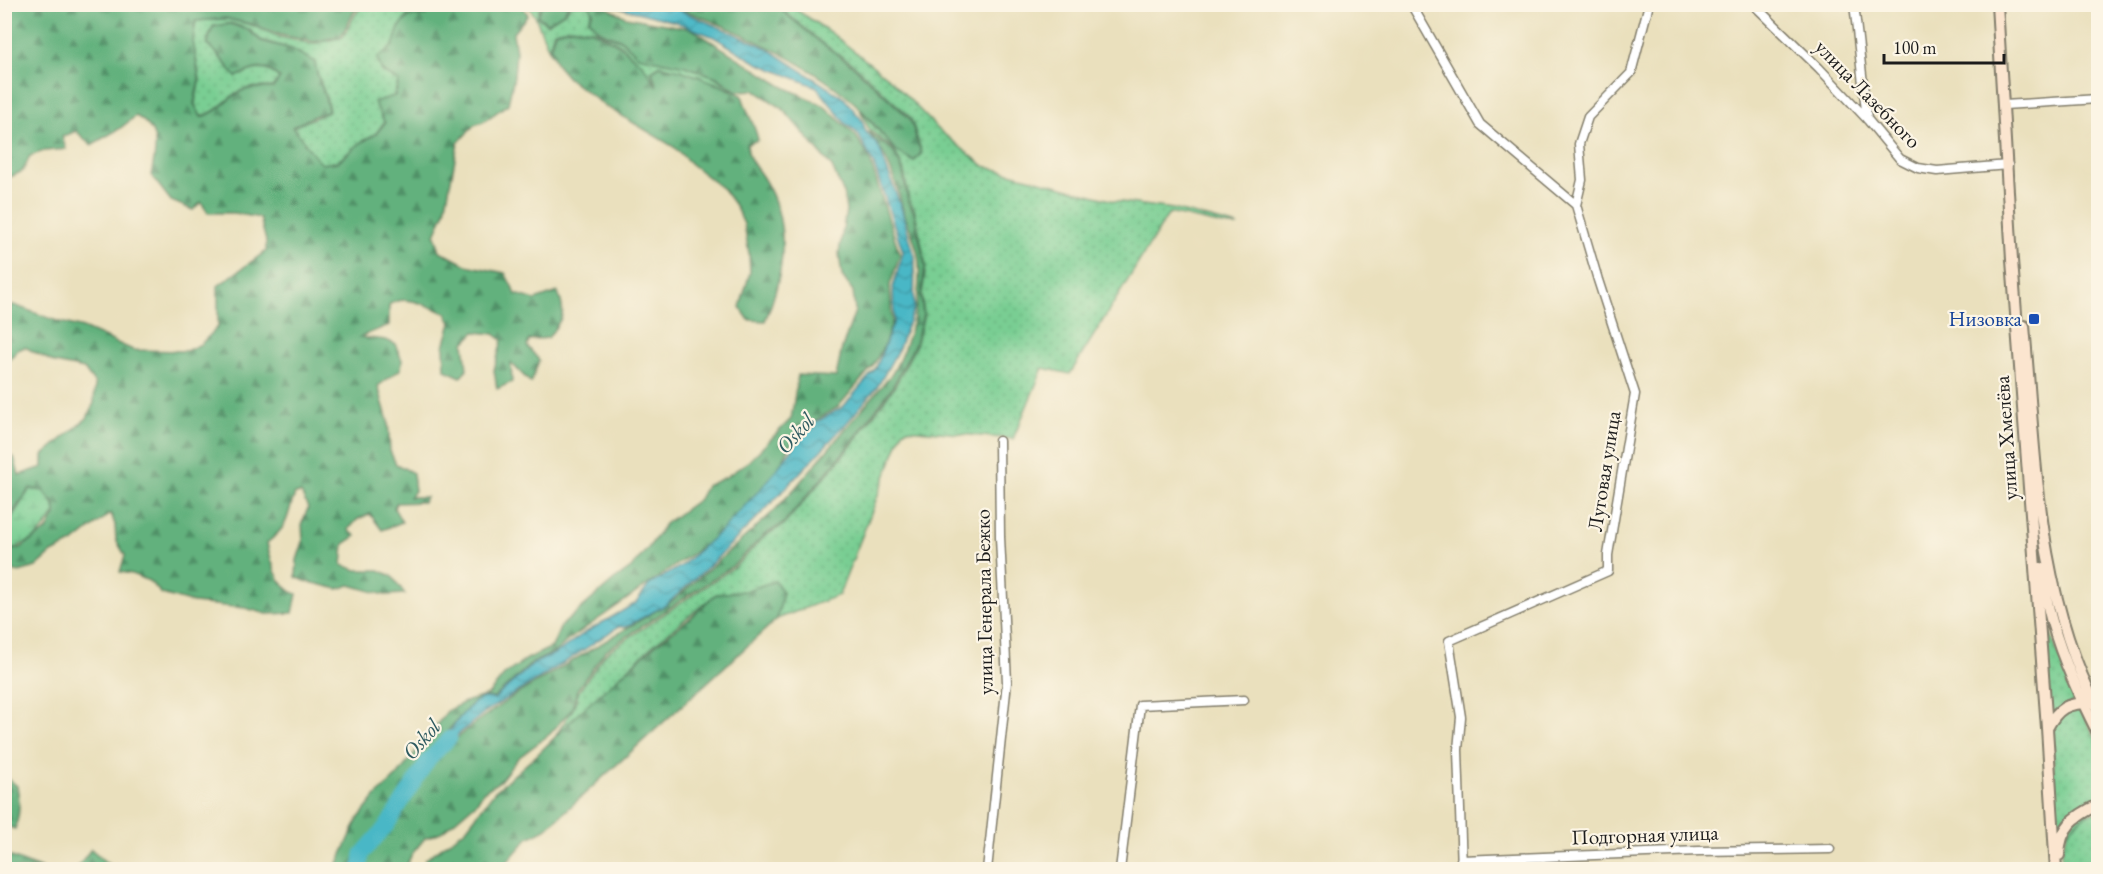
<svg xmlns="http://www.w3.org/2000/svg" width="2103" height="874" viewBox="0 0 2103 874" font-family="'EB Garamond',serif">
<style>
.grass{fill:url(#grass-dots);stroke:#4a7558;stroke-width:1.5}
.forest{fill:url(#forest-firs);stroke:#3f664c;stroke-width:1.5}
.wetland{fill:url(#wetland-marsh);stroke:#4a7558;stroke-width:1.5}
.water{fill:url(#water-waves);stroke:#336a71;stroke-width:1.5}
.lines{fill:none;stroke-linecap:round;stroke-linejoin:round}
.river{stroke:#4ab7c6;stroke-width:15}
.minor-casing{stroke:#837e6c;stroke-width:11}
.secondary-casing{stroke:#837e6c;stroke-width:14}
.minor{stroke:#fff;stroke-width:8}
.secondary{stroke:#fbe5cf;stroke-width:10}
.transit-dot{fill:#1a4fb4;stroke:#fcf5e5;stroke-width:2}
.labels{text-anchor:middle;stroke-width:4.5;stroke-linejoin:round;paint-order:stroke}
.street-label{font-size:21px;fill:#1c1c1c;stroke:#fcf5e5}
.transit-label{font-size:21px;fill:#164399;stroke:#fcf5e5;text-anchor:end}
.water-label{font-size:22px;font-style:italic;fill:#2e5a60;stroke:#fcf5e5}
</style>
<defs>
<pattern id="grass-dots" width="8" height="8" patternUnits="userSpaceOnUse" patternTransform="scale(1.5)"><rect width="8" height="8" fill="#79ce93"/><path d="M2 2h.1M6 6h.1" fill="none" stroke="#68b07e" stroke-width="1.8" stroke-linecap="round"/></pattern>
<pattern id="forest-firs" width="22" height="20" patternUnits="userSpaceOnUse" patternTransform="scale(1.5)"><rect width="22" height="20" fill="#62b17d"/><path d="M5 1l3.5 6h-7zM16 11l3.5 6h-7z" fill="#508f66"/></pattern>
<pattern id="wetland-marsh" width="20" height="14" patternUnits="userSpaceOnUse" patternTransform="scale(1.5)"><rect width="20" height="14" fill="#79ce93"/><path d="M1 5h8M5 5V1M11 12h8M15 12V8" fill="none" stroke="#68b07e"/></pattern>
<pattern id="water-waves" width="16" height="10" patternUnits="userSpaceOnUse" patternTransform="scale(1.5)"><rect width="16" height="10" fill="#4ab7c6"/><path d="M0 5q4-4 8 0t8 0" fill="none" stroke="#3d94a0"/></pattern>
</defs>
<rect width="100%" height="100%" fill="#fcf5e5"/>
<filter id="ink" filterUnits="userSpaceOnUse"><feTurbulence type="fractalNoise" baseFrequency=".0167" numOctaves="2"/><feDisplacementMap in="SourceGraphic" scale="12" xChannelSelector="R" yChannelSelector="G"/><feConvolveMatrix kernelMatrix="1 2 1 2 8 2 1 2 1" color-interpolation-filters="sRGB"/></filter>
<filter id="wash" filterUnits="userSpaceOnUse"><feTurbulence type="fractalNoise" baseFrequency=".008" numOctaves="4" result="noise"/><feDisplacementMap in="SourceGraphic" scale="24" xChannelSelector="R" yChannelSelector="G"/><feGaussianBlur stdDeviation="1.35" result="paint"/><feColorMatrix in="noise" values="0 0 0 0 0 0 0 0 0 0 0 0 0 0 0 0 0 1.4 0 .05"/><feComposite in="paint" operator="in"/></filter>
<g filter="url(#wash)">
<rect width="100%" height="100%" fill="#eae0bd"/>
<path class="grass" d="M 363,5 L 421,5 L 425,14 L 407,16 L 399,28 L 393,46 L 377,58 L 382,72 L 398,81 L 394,96 L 374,102 L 384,122 L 376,133 L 359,143 L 338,161 L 321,164 C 310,152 304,139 293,127 L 329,112 C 328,94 317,80 315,62 L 292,49 L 261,40 L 249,29 L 231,23 L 213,26 L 206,44 L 216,53 L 236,77 C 252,70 264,64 279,78 L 272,87 C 261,87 248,86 238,92 C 225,100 216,113 201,116 L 195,104 L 200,79 L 193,41 L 196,21 L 227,19 L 251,25 L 280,37 L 313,44 L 343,37 L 355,15 Z
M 527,5 L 541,5 L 537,17 L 547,24 L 566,12 L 571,5 L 588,5 L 592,12 L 588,19 L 599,32 L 622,41 L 638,56 L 685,66 L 715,77 L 736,92 C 711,80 687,71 660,65 L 651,71 L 657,86 L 643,65 L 620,44 L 594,30 L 572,27 L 554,31 L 549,47 L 551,55 L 535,16 Z
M 777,5 L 789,5 L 830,32 L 892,81 L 939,130 L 984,166 L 1114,201 L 1173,209 L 1238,226 L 1228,226 L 1169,213 L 1070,374 L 1043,368 L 1013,439 L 907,429 L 903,431 L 839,595 L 777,619 L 783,592 L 775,581 L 745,591 L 716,594 L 652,646 L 556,735 L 573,709 L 579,691 L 606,653 L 736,566 L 765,536 L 784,525 L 852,445 L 895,386 L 917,343 L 924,315 L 922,296 L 926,266 L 915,211 L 909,200 L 904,171 L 898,157 L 893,149 L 869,129 L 860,110 L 896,151 L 914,162 L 922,153 L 911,118 L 853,64 L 821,42 Z
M 2044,618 L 2077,700 L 2051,715 Z
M 2079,706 L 2098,743 L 2098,803 L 2056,841 L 2052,727 L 2060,713 Z
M 2098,811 L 2098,869 L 2062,870 C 2059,841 2069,818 2098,811 Z"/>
<path class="forest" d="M 5,4 L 361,5 L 354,12 L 341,36 L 314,42 L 281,35 L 251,24 L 226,18 L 195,21 L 193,41 L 199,79 L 194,104 L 201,117 C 216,114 225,101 238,93 C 248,87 262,88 273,88 L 280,78 C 265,63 253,68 236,77 L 217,53 L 207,44 L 213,27 L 230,24 L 248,30 L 261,41 L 291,49 L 315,62 C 316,80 327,94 328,112 L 314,116 L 292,127 C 303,139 310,153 322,164 L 338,162 L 359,144 L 376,134 L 385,123 L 374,102 L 395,96 L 399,81 L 383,72 L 377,58 L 393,46 L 399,28 L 408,17 L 426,15 L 422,5 L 522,5 L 528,15 L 513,33 L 516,52 L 514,77 L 508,104 L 483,122 L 474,125 L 458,143 L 445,211 L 435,235 L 440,251 L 466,265 L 505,273 L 516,294 L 535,300 L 558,292 C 567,317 562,318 548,338 L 529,340 L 527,346 L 539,360 L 531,383 L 511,363 L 512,382 L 497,389 L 494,370 L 502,340 L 494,334 L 475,332 L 464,343 L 467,369 L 461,377 L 445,370 L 444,346 L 451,323 L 446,313 C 429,307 406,293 389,305 L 389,325 L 360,337 L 386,340 L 395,344 L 402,360 L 401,369 L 378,386 L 388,421 L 390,451 L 396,464 L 413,473 L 415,491 L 409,497 L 426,497 L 423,502 L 396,503 L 394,508 L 402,522 L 382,530 L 370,514 L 358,519 L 348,530 L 356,536 L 344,544 L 342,565 L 357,570 L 379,570 L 392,576 L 405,594 L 385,595 L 350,585 L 338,589 L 305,581 L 296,577 L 297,560 L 303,542 L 302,523 L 308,508 L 301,493 L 295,494 C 285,520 291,523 267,543 C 271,561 277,588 297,594 L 293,613 L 267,614 L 245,608 L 193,603 L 162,594 L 149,581 L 132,574 L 120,572 L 125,555 L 116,540 L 115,525 L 111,513 L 74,542 L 52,553 L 36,567 L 19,572 L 5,569 L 5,552 L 22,547 L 47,530 L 56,513 L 54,503 L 43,491 L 30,488 L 5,524 L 5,456 L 14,457 L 19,475 L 43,467 L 43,455 L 87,418 L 94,403 L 95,384 L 84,369 L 55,363 L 25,347 L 18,350 L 5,364 L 5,306 L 14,305 L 57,321 L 83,328 L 133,350 L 186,351 L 201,344 L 218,327 L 218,286 L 266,251 L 266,241 L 260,218 L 234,213 L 208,213 L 201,202 L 193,210 L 171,201 L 151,175 C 156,150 162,131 136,116 L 119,129 L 91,145 L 76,131 L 62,137 L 66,149 L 44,151 L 30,156 L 23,171 L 8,178 L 5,183 Z
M 542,5 L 542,4 L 569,5 L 565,12 L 547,23 L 538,16 Z
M 589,5 L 602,5 L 626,17 L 692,29 L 782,86 L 824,106 L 856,136 L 869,157 L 900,255 L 890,285 L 892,322 L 884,346 L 873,366 L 838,407 L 798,431 L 774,477 L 716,537 L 567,641 L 555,652 L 532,663 L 494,698 L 484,697 L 473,703 L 450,728 L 427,757 L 385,822 L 360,853 L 357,869 L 335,870 L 358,819 L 376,796 L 397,776 L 448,710 L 465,702 L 488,695 L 504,675 L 527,659 L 552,647 L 561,626 L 614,580 L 631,568 L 649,547 L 665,524 L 699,499 L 706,486 L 726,477 L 749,461 L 791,419 L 798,375 L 836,377 L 842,348 L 855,311 L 853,291 L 842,276 L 839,253 L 846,210 L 843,192 L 832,167 L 782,108 L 754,90 L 737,91 L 717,77 L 685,66 L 638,56 L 622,40 L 600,31 L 589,19 L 593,12 Z
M 669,5 L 775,5 L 821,43 L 852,65 L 910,119 L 921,153 L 914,161 C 908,158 900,154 895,149 C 880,134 869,115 852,101 C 805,60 727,25 669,5 Z
M 572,28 L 593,31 L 619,45 L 643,65 L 657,86 L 652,71 L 660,66 L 680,70 L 713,82 L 742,95 C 746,112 755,124 758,140 L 747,144 C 747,161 758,168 765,181 C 792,226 784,275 765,321 L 749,320 L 740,307 L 750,272 L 749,254 L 744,224 L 734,204 L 723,189 L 691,164 L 674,147 L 605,106 L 568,78 L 557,65 L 550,48 L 555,32 Z
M 868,131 L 892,150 L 897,158 L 903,172 L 908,201 L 914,212 L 925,266 L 921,296 L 923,315 L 916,342 L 893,386 L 850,445 L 783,524 L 764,535 L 734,565 L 605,651 L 577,690 L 572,709 L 550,734 L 518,758 L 500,781 L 483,792 L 477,802 L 454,822 L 441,832 L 425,838 L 412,854 L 405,869 L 364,869 L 367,856 L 390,829 L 428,768 L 451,743 L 483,717 L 517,694 L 674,600 L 773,512 L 796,487 L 892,374 C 910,341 921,301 919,263 C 918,245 908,227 903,210 C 896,181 887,154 868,131 Z
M 775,581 L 783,592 L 777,619 L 546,829 L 528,838 L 501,869 L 421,869 L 426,859 L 466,829 L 495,791 L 538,754 L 580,712 L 654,646 L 690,618 L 716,594 L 745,591 Z
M 5,776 L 17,786 C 20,802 20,813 15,829 L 5,826 Z
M 91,849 L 108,864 L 121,869 L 76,869 Z
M 4,854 L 42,869 L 5,869 Z"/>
<path class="wetland" d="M 30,489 L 43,491 L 53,503 L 55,512 C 43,535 29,544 5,551 L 5,525 L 9,522 Z"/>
<path class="water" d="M 648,4 L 670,6 L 767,48 L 844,98 L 862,120 L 866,132 L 879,147 L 901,207 L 915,257 L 914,308 L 899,348 L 878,386 L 846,424 L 766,509 L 708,567 L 666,605 L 625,627 L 618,627 L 570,659 L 485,712 L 434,755 C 444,740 466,702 484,698 C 487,698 491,699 494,699 L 533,664 L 556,653 L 583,634 L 636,603 L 649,585 L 681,566 L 724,528 L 766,483 L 811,425 L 843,407 L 876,368 L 894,321 L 893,287 L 903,252 L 873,162 L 858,134 L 845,123 L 817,87 L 757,63 L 714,37 L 676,22 L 609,5 Z"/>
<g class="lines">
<path class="river" d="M 360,870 L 362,854 L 388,824 L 429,759 L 450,738"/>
</g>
</g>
<g filter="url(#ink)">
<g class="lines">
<g class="minor-casing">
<path id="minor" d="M 1411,4 L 1480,124 L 1576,205
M 1753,4 L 1819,68 L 1867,119 L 1900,159 L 1918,168 L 1937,171 L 2008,165
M 1854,4 L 1867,119
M 2004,105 L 2098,99
M 1461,860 L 1699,851 L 1830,849
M 987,870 L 1007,682 L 1000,537 L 999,441
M 1120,870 L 1140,705 L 1244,700
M 1462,870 L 1458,750 L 1461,717 L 1449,641 L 1608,571 L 1608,555 L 1635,394 L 1598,280 L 1576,205 L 1582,180 L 1579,144 L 1588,117 L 1631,73 L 1649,4"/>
</g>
<g class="secondary-casing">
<path id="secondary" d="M 1997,4 L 2012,260 L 2047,728 L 2056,870
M 2024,326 C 2036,456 2036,591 2098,710
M 2041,568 C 2044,586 2047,605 2052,622 C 2063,661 2080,697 2098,733
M 2047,728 C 2058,708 2067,703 2089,703
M 2059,855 C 2060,826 2075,816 2098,805"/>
</g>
<use href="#minor" class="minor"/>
<use href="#secondary" class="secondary"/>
</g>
</g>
<rect class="transit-dot" x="2028" y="313" width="12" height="12" rx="3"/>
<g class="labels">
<g class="street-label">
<text transform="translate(1868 94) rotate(46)" y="7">улица Лазебного</text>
<text transform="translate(2006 438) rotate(-94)" y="7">улица Хмелёва</text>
<text transform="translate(1604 471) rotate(-81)" y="7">Луговая улица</text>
<text transform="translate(984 602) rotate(-91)" y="7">улица Генерала Бежко</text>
<text transform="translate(1645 835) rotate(-2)" y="7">Подгорная улица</text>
</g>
<g class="transit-label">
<text x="2022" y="326">Низовка</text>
</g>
<g class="water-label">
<text transform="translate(795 433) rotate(-48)" y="8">Oskol</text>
<text transform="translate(421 739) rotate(-49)" y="8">Oskol</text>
</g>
</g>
<rect width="2103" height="874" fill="none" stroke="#fcf5e5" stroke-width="24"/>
<path d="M1884 54v9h120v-9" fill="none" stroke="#1c1c1c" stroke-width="3"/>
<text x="1893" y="54" font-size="18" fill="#1c1c1c" stroke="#fcf5e5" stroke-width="4.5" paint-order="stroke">100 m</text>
</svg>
